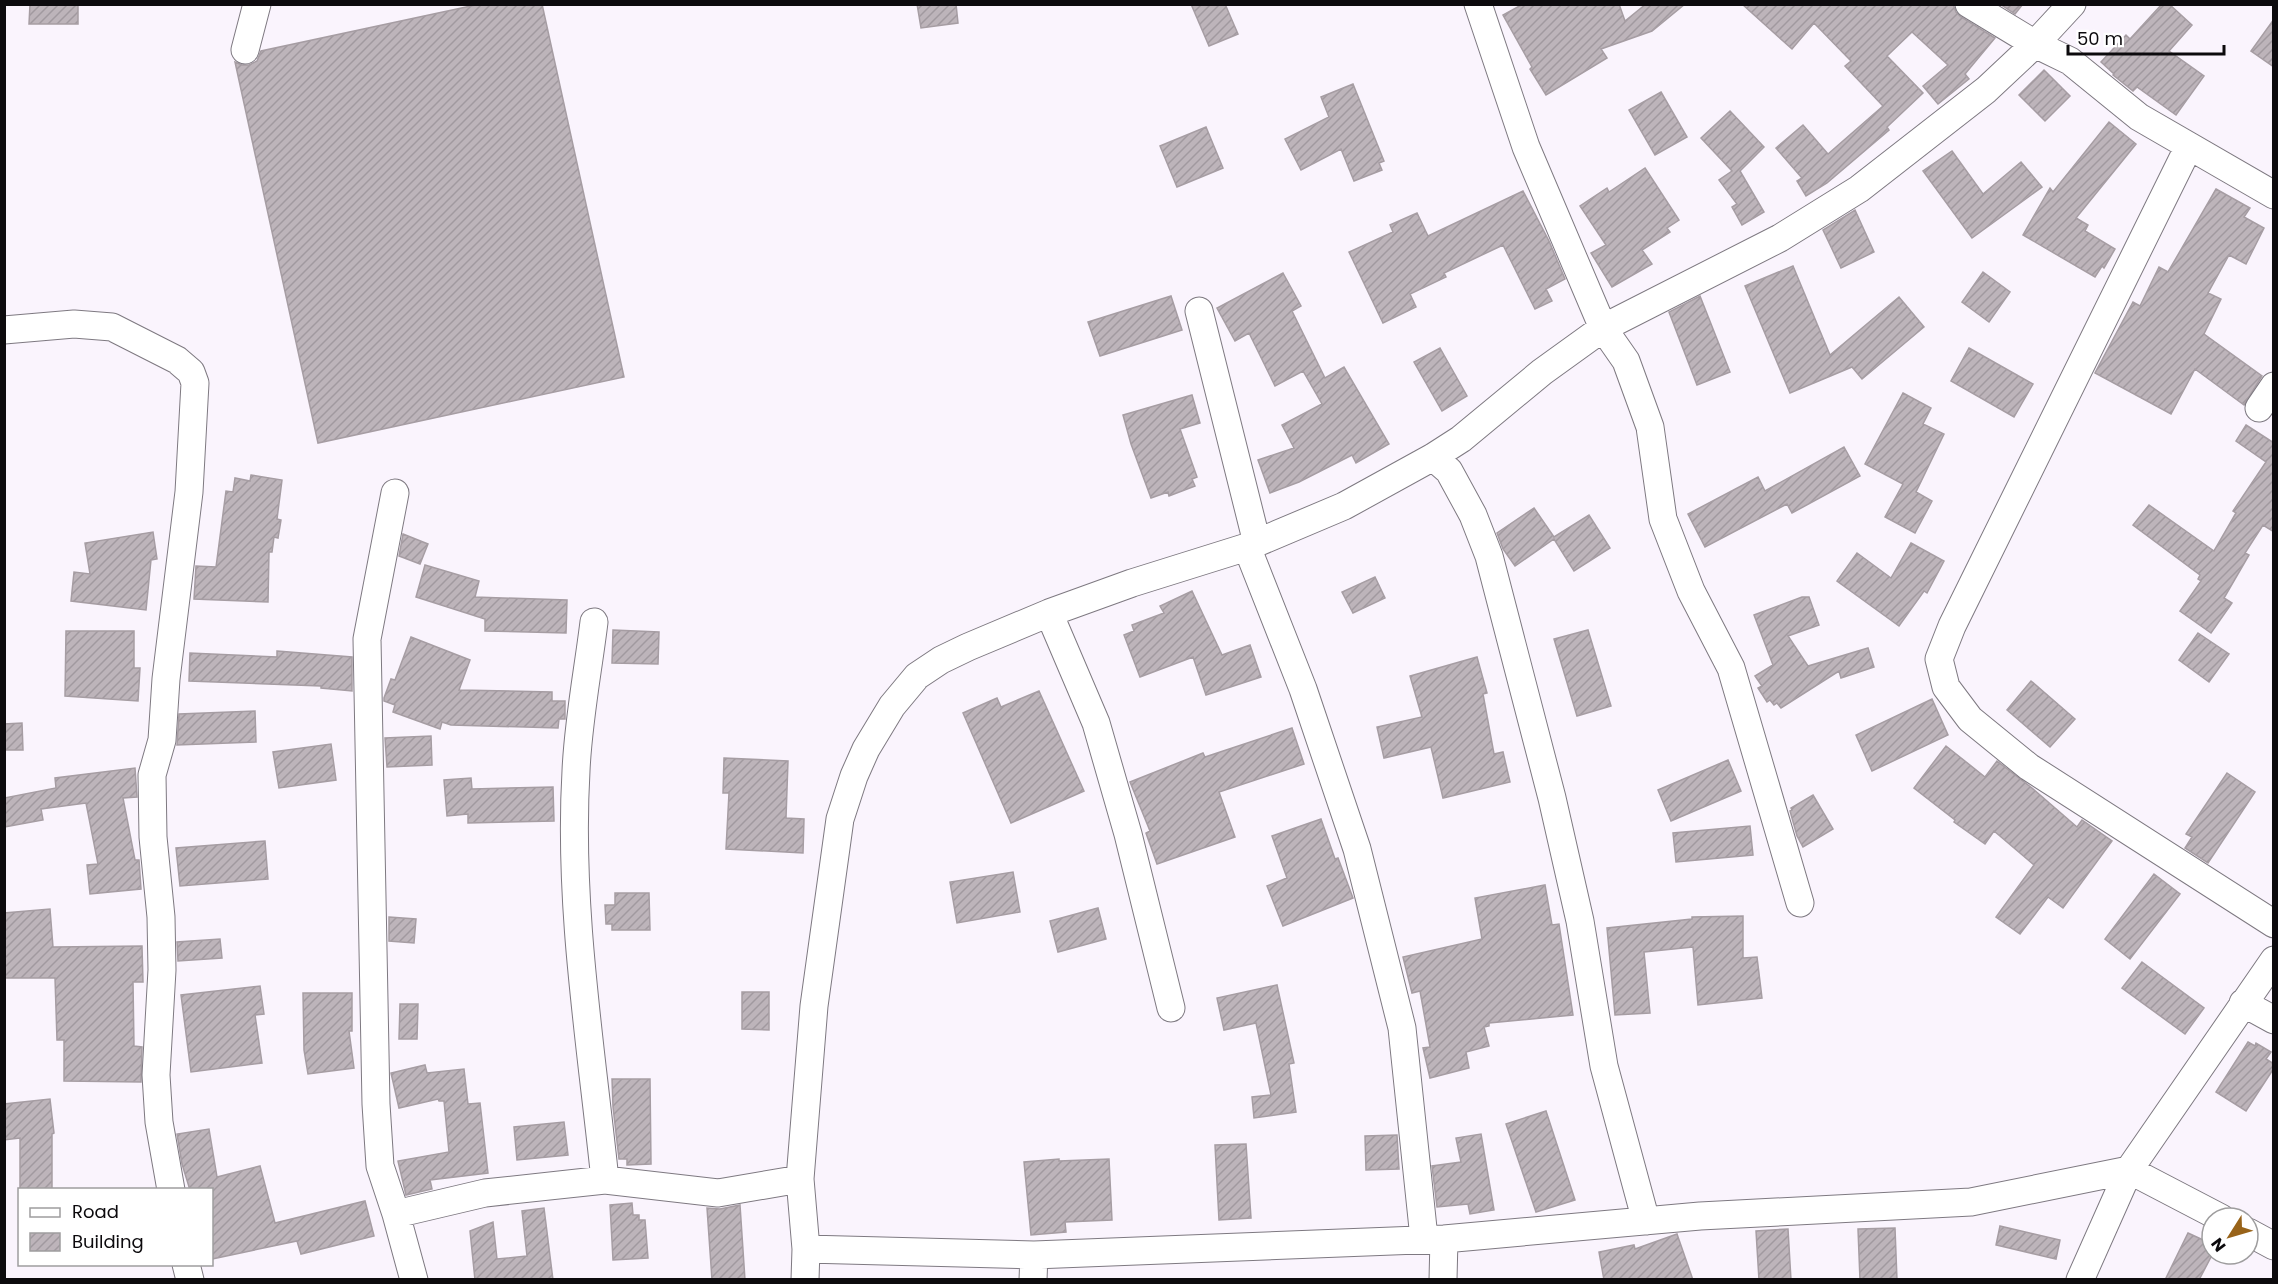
<svg xmlns="http://www.w3.org/2000/svg" width="2278" height="1284" viewBox="0 0 2278 1284" font-family="Poppins,sans-serif">
<style>
.building{fill:url(#building-hatch);stroke:#a69da3;stroke-width:1.5}
.lines{fill:none;stroke-linecap:round;stroke-linejoin:round}
.minor-casing{stroke:#7e7981;stroke-width:29}
.minor{stroke:#fff;stroke-width:27}
</style>
<defs>
<pattern id="building-hatch" width="6" height="6" patternUnits="userSpaceOnUse" patternTransform="scale(1.5)"><rect width="6" height="6" fill="#bdb4ba"/><path d="M-1 1l2-2M0 6l6-6M5 7l2-2" fill="none" stroke="#a1999f"/></pattern>
</defs>
<rect width="100%" height="100%" fill="#faf4fd"/>
<path class="building" d="M 30,4 L 78,4 L 78,24 L 29,24 Z
M 480,4 L 542,4 L 624,377 L 318,443 L 235,62 L 242,65 L 249,65 L 257,61 L 261,51 Z
M 917,4 L 956,4 L 958,23 L 921,28 Z
M 1191,4 L 1225,4 L 1238,34 L 1209,46 Z
M 1523,4 L 1619,4 L 1625,21 L 1646,4 L 1685,4 L 1652,31 L 1601,49 L 1607,58 L 1546,95 L 1530,69 L 1532,67 L 1503,15 Z
M 1742,4 L 1953,4 L 1956,12 L 1961,17 L 1995,38 L 1965,74 L 1969,79 L 1938,104 L 1923,86 L 1948,65 L 1912,32 L 1887,56 L 1923,93 L 1887,127 L 1889,130 L 1827,183 L 1806,196 L 1797,181 L 1802,178 L 1776,148 L 1803,125 L 1828,154 L 1883,106 L 1845,66 L 1851,61 L 1814,23 L 1792,49 Z
M 2000,4 L 2023,4 L 2015,14 Z
M 2162,4 L 2169,4 L 2192,25 L 2169,51 L 2204,76 L 2176,115 L 2137,87 L 2133,91 L 2113,75 L 2114,74 L 2101,62 L 2126,35 L 2130,39 Z
M 2274,19 L 2274,67 L 2251,51 Z
M 2044,70 L 2070,96 L 2045,121 L 2019,95 Z
M 1353,84 L 1384,161 L 1379,163 L 1382,170 L 1354,181 L 1341,149 L 1301,170 L 1285,139 L 1329,117 L 1321,97 Z
M 1661,92 L 1687,137 L 1655,155 L 1629,110 Z
M 1730,111 L 1764,147 L 1740,171 L 1764,212 L 1742,225 L 1732,207 L 1737,204 L 1719,180 L 1732,171 L 1701,138 Z
M 2109,122 L 2136,144 L 2076,218 L 2088,225 L 2085,231 L 2115,249 L 2104,268 L 2102,266 L 2095,277 L 2023,235 L 2050,188 L 2053,192 Z
M 1206,127 L 1223,168 L 1177,187 L 1160,146 Z
M 1952,151 L 1983,194 L 2021,162 L 2042,187 L 1972,238 L 1923,171 Z
M 1645,168 L 1679,220 L 1667,228 L 1670,232 L 1642,250 L 1652,264 L 1612,287 L 1591,253 L 1606,245 L 1580,206 L 1607,188 L 1609,192 Z
M 2216,189 L 2250,208 L 2244,217 L 2264,228 L 2246,264 L 2229,255 L 2208,293 L 2221,299 L 2204,334 L 2262,376 L 2244,405 L 2195,369 L 2171,414 L 2095,373 L 2133,302 L 2140,306 L 2159,267 L 2168,272 Z
M 1523,191 L 1549,241 L 1565,279 L 1546,289 L 1552,301 L 1535,309 L 1503,245 L 1444,273 L 1446,277 L 1410,294 L 1416,307 L 1383,323 L 1349,252 L 1393,232 L 1390,225 L 1417,213 L 1428,236 Z
M 1855,210 L 1874,252 L 1841,268 L 1823,230 Z
M 1793,266 L 1830,355 L 1899,297 L 1924,327 L 1862,379 L 1852,367 L 1790,393 L 1745,286 Z
M 1983,272 L 2010,292 L 1989,322 L 1962,302 Z
M 1283,273 L 1301,306 L 1292,311 L 1325,378 L 1344,367 L 1389,444 L 1356,463 L 1352,455 L 1299,482 L 1270,493 L 1258,460 L 1294,448 L 1282,425 L 1322,404 L 1303,371 L 1275,386 L 1249,333 L 1235,341 L 1217,308 Z
M 1171,296 L 1182,330 L 1100,356 L 1088,322 Z
M 1700,296 L 1730,372 L 1697,385 L 1669,312 Z
M 1440,348 L 1467,396 L 1442,411 L 1414,362 Z
M 1969,348 L 2033,384 L 2014,417 L 1951,381 Z
M 1903,393 L 1931,408 L 1923,424 L 1944,434 L 1916,492 L 1932,501 L 1915,533 L 1885,517 L 1903,484 L 1865,464 Z
M 1192,395 L 1200,423 L 1180,429 L 1197,477 L 1192,479 L 1195,486 L 1169,496 L 1168,492 L 1151,498 L 1131,444 L 1123,415 Z
M 2246,425 L 2274,443 L 2274,532 L 2263,525 L 2245,553 L 2249,555 L 2224,598 L 2232,603 L 2211,633 L 2180,611 L 2201,581 L 2198,579 L 2200,575 L 2133,525 L 2149,505 L 2214,551 L 2236,513 L 2233,511 L 2266,462 L 2236,441 Z
M 1844,447 L 1860,476 L 1792,513 L 1787,504 L 1705,547 L 1688,514 L 1758,477 L 1765,491 Z
M 251,475 L 282,480 L 277,519 L 281,520 L 278,538 L 274,537 L 272,552 L 269,552 L 268,602 L 194,599 L 196,566 L 216,567 L 226,491 L 233,492 L 235,478 L 250,481 Z
M 1534,508 L 1554,537 L 1589,515 L 1610,548 L 1574,571 L 1554,539 L 1515,566 L 1503,549 L 1497,533 Z
M 153,532 L 157,559 L 151,560 L 146,610 L 71,601 L 74,572 L 90,574 L 85,543 Z
M 403,534 L 428,544 L 420,564 L 399,556 Z
M 1911,543 L 1944,561 L 1927,593 L 1924,591 L 1899,626 L 1837,581 L 1857,553 L 1891,578 Z
M 425,565 L 479,581 L 475,597 L 567,600 L 566,633 L 485,631 L 485,619 L 416,597 Z
M 1375,577 L 1385,598 L 1353,613 L 1342,592 Z
M 1192,591 L 1222,655 L 1250,645 L 1261,677 L 1206,695 L 1193,657 L 1140,677 L 1124,635 L 1134,631 L 1132,625 L 1164,613 L 1160,606 Z
M 1802,597 L 1809,597 L 1819,625 L 1788,636 L 1808,666 L 1868,648 L 1874,667 L 1841,678 L 1839,671 L 1781,708 L 1777,703 L 1774,705 L 1770,700 L 1767,702 L 1758,688 L 1762,686 L 1755,676 L 1773,665 L 1754,615 Z
M 613,630 L 659,632 L 658,664 L 612,663 Z
M 1588,630 L 1611,706 L 1577,716 L 1554,639 Z
M 66,631 L 134,631 L 134,668 L 140,668 L 138,701 L 65,696 Z
M 2198,633 L 2229,654 L 2209,682 L 2179,660 Z
M 411,637 L 470,660 L 459,690 L 552,692 L 552,701 L 565,701 L 565,719 L 559,719 L 558,728 L 451,725 L 442,722 L 440,729 L 393,712 L 395,705 L 384,701 L 384,698 L 391,679 L 395,680 Z
M 277,651 L 352,657 L 352,691 L 321,688 L 321,686 L 189,681 L 190,653 L 277,657 Z
M 1477,657 L 1487,693 L 1483,694 L 1494,754 L 1503,752 L 1510,782 L 1443,798 L 1431,747 L 1384,758 L 1377,727 L 1422,717 L 1410,676 Z
M 2031,681 L 2075,719 L 2050,747 L 2007,710 Z
M 1039,691 L 1084,791 L 1011,823 L 963,713 L 997,698 L 1001,707 Z
M 1932,699 L 1948,735 L 1872,771 L 1856,735 Z
M 255,711 L 256,742 L 177,745 L 179,714 Z
M 22,723 L 23,750 L 4,750 L 4,724 Z
M 1292,728 L 1304,764 L 1219,792 L 1235,837 L 1157,864 L 1146,833 L 1150,831 L 1130,782 L 1203,753 L 1205,757 Z
M 431,736 L 432,765 L 387,767 L 385,738 Z
M 331,744 L 336,780 L 279,788 L 273,752 Z
M 1946,746 L 1985,777 L 1997,761 L 2032,788 L 2077,827 L 2082,820 L 2112,841 L 2063,908 L 2048,897 L 2020,934 L 1996,917 L 2034,865 L 1994,831 L 1985,844 L 1954,822 L 1955,820 L 1914,788 Z
M 724,758 L 788,761 L 786,818 L 804,819 L 803,853 L 726,849 L 729,793 L 723,793 Z
M 1728,760 L 1741,791 L 1671,821 L 1658,790 Z
M 135,768 L 137,797 L 123,798 L 135,860 L 139,860 L 141,889 L 90,894 L 87,865 L 98,864 L 86,803 L 41,809 L 43,820 L 4,827 L 4,798 L 56,788 L 55,778 Z
M 2227,773 L 2255,792 L 2208,863 L 2185,848 L 2192,837 L 2186,834 Z
M 471,778 L 472,789 L 553,787 L 554,821 L 468,823 L 468,814 L 447,816 L 444,780 Z
M 1813,795 L 1833,829 L 1803,847 L 1797,836 L 1790,811 L 1792,810 L 1791,808 Z
M 1321,819 L 1335,859 L 1338,858 L 1353,898 L 1283,926 L 1267,886 L 1287,878 L 1272,836 Z
M 1750,826 L 1753,855 L 1676,862 L 1673,833 Z
M 265,841 L 268,879 L 180,886 L 176,848 Z
M 1013,872 L 1020,912 L 957,923 L 950,882 Z
M 2154,874 L 2180,894 L 2130,959 L 2105,939 Z
M 1545,885 L 1552,925 L 1559,924 L 1573,1015 L 1489,1023 L 1489,1026 L 1484,1027 L 1489,1046 L 1466,1052 L 1469,1068 L 1430,1078 L 1423,1048 L 1430,1047 L 1420,991 L 1412,993 L 1403,957 L 1482,939 L 1475,898 Z
M 615,893 L 649,893 L 650,930 L 612,930 L 612,924 L 606,924 L 605,905 L 615,905 Z
M 1098,908 L 1106,939 L 1058,952 L 1050,921 Z
M 50,909 L 53,947 L 142,946 L 143,982 L 133,982 L 134,1046 L 142,1047 L 141,1082 L 64,1081 L 64,1040 L 57,1040 L 55,978 L 4,978 L 4,913 Z
M 1743,916 L 1743,958 L 1757,957 L 1762,998 L 1698,1005 L 1693,947 L 1644,952 L 1650,1013 L 1615,1015 L 1607,928 L 1692,919 L 1692,917 Z
M 389,917 L 416,919 L 414,943 L 389,941 Z
M 220,939 L 222,958 L 178,961 L 177,942 Z
M 2142,962 L 2204,1008 L 2185,1034 L 2122,988 Z
M 1277,985 L 1294,1063 L 1289,1064 L 1296,1112 L 1254,1118 L 1252,1097 L 1271,1095 L 1256,1023 L 1224,1030 L 1217,998 Z
M 260,986 L 264,1014 L 255,1015 L 262,1063 L 191,1072 L 181,995 Z
M 742,992 L 769,992 L 769,1030 L 742,1029 Z
M 303,993 L 352,993 L 352,1031 L 349,1031 L 354,1068 L 308,1074 L 304,1050 Z
M 400,1004 L 418,1004 L 417,1039 L 399,1039 Z
M 2248,1042 L 2255,1046 L 2256,1043 L 2271,1052 L 2266,1059 L 2274,1064 L 2274,1068 L 2246,1111 L 2216,1092 Z
M 425,1065 L 427,1073 L 464,1069 L 468,1104 L 480,1103 L 488,1173 L 430,1180 L 432,1189 L 406,1195 L 398,1161 L 449,1152 L 444,1101 L 439,1101 L 438,1099 L 399,1108 L 391,1073 Z
M 612,1079 L 650,1079 L 651,1164 L 627,1165 L 627,1159 L 619,1159 L 613,1107 Z
M 50,1099 L 54,1133 L 52,1134 L 52,1190 L 20,1190 L 20,1138 L 4,1140 L 4,1104 Z
M 1546,1111 L 1575,1200 L 1536,1212 L 1506,1124 Z
M 564,1122 L 568,1155 L 517,1160 L 514,1127 Z
M 209,1129 L 217,1177 L 260,1166 L 275,1223 L 365,1201 L 374,1236 L 301,1254 L 297,1241 L 212,1259 L 212,1190 L 190,1190 L 182,1164 L 177,1134 Z
M 1481,1134 L 1494,1210 L 1470,1214 L 1468,1204 L 1437,1207 L 1432,1166 L 1461,1162 L 1456,1138 Z
M 1397,1135 L 1399,1169 L 1366,1170 L 1365,1136 Z
M 1246,1144 L 1251,1218 L 1219,1220 L 1215,1145 Z
M 1059,1159 L 1059,1161 L 1109,1159 L 1112,1220 L 1065,1222 L 1066,1232 L 1031,1235 L 1024,1162 Z
M 632,1203 L 633,1215 L 639,1215 L 639,1220 L 645,1220 L 648,1258 L 613,1260 L 610,1205 Z
M 740,1205 L 745,1280 L 712,1280 L 707,1208 L 720,1209 Z
M 544,1208 L 553,1280 L 475,1280 L 470,1231 L 493,1222 L 497,1259 L 527,1256 L 522,1211 Z
M 2000,1226 L 2060,1240 L 2056,1259 L 1996,1245 Z
M 1895,1228 L 1897,1280 L 1860,1280 L 1858,1229 Z
M 1788,1229 L 1791,1280 L 1759,1280 L 1756,1231 Z
M 2188,1233 L 2212,1244 L 2212,1255 L 2199,1280 L 2165,1280 Z
M 1677,1234 L 1693,1280 L 1604,1280 L 1599,1252 L 1634,1245 L 1635,1249 Z"/>
<g class="lines">
<g class="minor-casing">
<path id="minor" d="M 1478,4 L 1526,147 L 1603,328 L 1626,361 L 1650,427 L 1663,519 L 1691,591 L 1731,668 L 1800,903
M 1969,4 L 2035,44 L 2070,61 L 2139,117 L 2274,195
M 245,50 L 257,4
M 2189,146 L 1952,626 L 1939,659 L 1946,687 L 1970,719 L 2029,767 L 2274,924
M 1199,311 L 1257,543
M 4,330 L 74,324 L 112,327 L 177,360 L 191,372 L 195,383 L 189,492 L 166,679 L 162,740 L 152,775 L 153,837 L 161,917 L 162,970 L 156,1075 L 159,1122 L 171,1190
M 2259,408 L 2274,386
M 1433,457 L 1449,471 L 1473,515 L 1489,556 L 1552,798 L 1580,921 L 1604,1066 L 1646,1221
M 395,493 L 367,639 L 376,1104 L 380,1166 L 396,1214 L 414,1280
M 1247,547 L 1303,689 L 1357,849 L 1402,1028 L 1424,1238
M 1049,613 L 1096,723 L 1128,834 L 1171,1008
M 594,622 C 588,671 578,722 576,771 C 568,907 591,1045 605,1180
M 2243,1003 L 2274,1020
M 396,1214 L 485,1193 L 605,1180 L 718,1193 L 800,1179
M 2248,1232 L 2274,1246
M 806,1249 L 1034,1255 L 1444,1239 L 1700,1216 L 1971,1202 L 2129,1170 L 2221,1218
M 186,1264 L 190,1280
M 805,1280 L 806,1249 L 800,1179 L 814,1006 L 840,819 L 854,776 L 866,749 L 892,706 L 917,676 L 941,660 L 968,647 L 1049,613 L 1132,583 L 1247,547 L 1344,506 L 1433,457 L 1461,439 L 1542,372 L 1603,328 L 1780,238 L 1859,189 L 1986,90 L 2035,44 L 2072,4
M 1033,1280 L 1034,1255
M 1443,1280 L 1444,1239
M 2080,1280 L 2129,1170 L 2274,960"/>
</g>
<use href="#minor" class="minor"/>
</g>
<rect width="2278" height="1284" fill="none" stroke="#0c0a0d" stroke-width="12"/>
<rect x="18" y="1188" width="195" height="78" fill="#ffffff" stroke="#9e9d9e" stroke-width="1.5"/>
<rect x="30" y="1208" width="30" height="9" fill="#ffffff" stroke="#9e9d9e" stroke-width="1.5"/>
<text x="72" y="1218" font-size="18" fill="#0c0a0d">Road</text>
<rect x="30" y="1233" width="30" height="18" fill="url(#building-hatch)" stroke="#9e9d9e" stroke-width="1.5"/>
<text x="72" y="1248" font-size="18" fill="#0c0a0d">Building</text>
<g transform="translate(2230 1236) rotate(233)"><circle r="28" fill="#ffffff" stroke="#9e9d9e" stroke-width="1.5"/>
<path d="M0-4.5L10 22L0 15L-10 22Z" fill="#986319"/>
<text y="-9" font-size="16" font-weight="bold" text-anchor="middle" fill="#0c0a0d">N</text>
</g>
<path d="M2068 45v9h156v-9" fill="none" stroke="#0c0a0d" stroke-width="3"/>
<text x="2077" y="45" font-size="18" fill="#0c0a0d" stroke="#ffffff" stroke-width="4.5" paint-order="stroke">50 m</text>
</svg>
